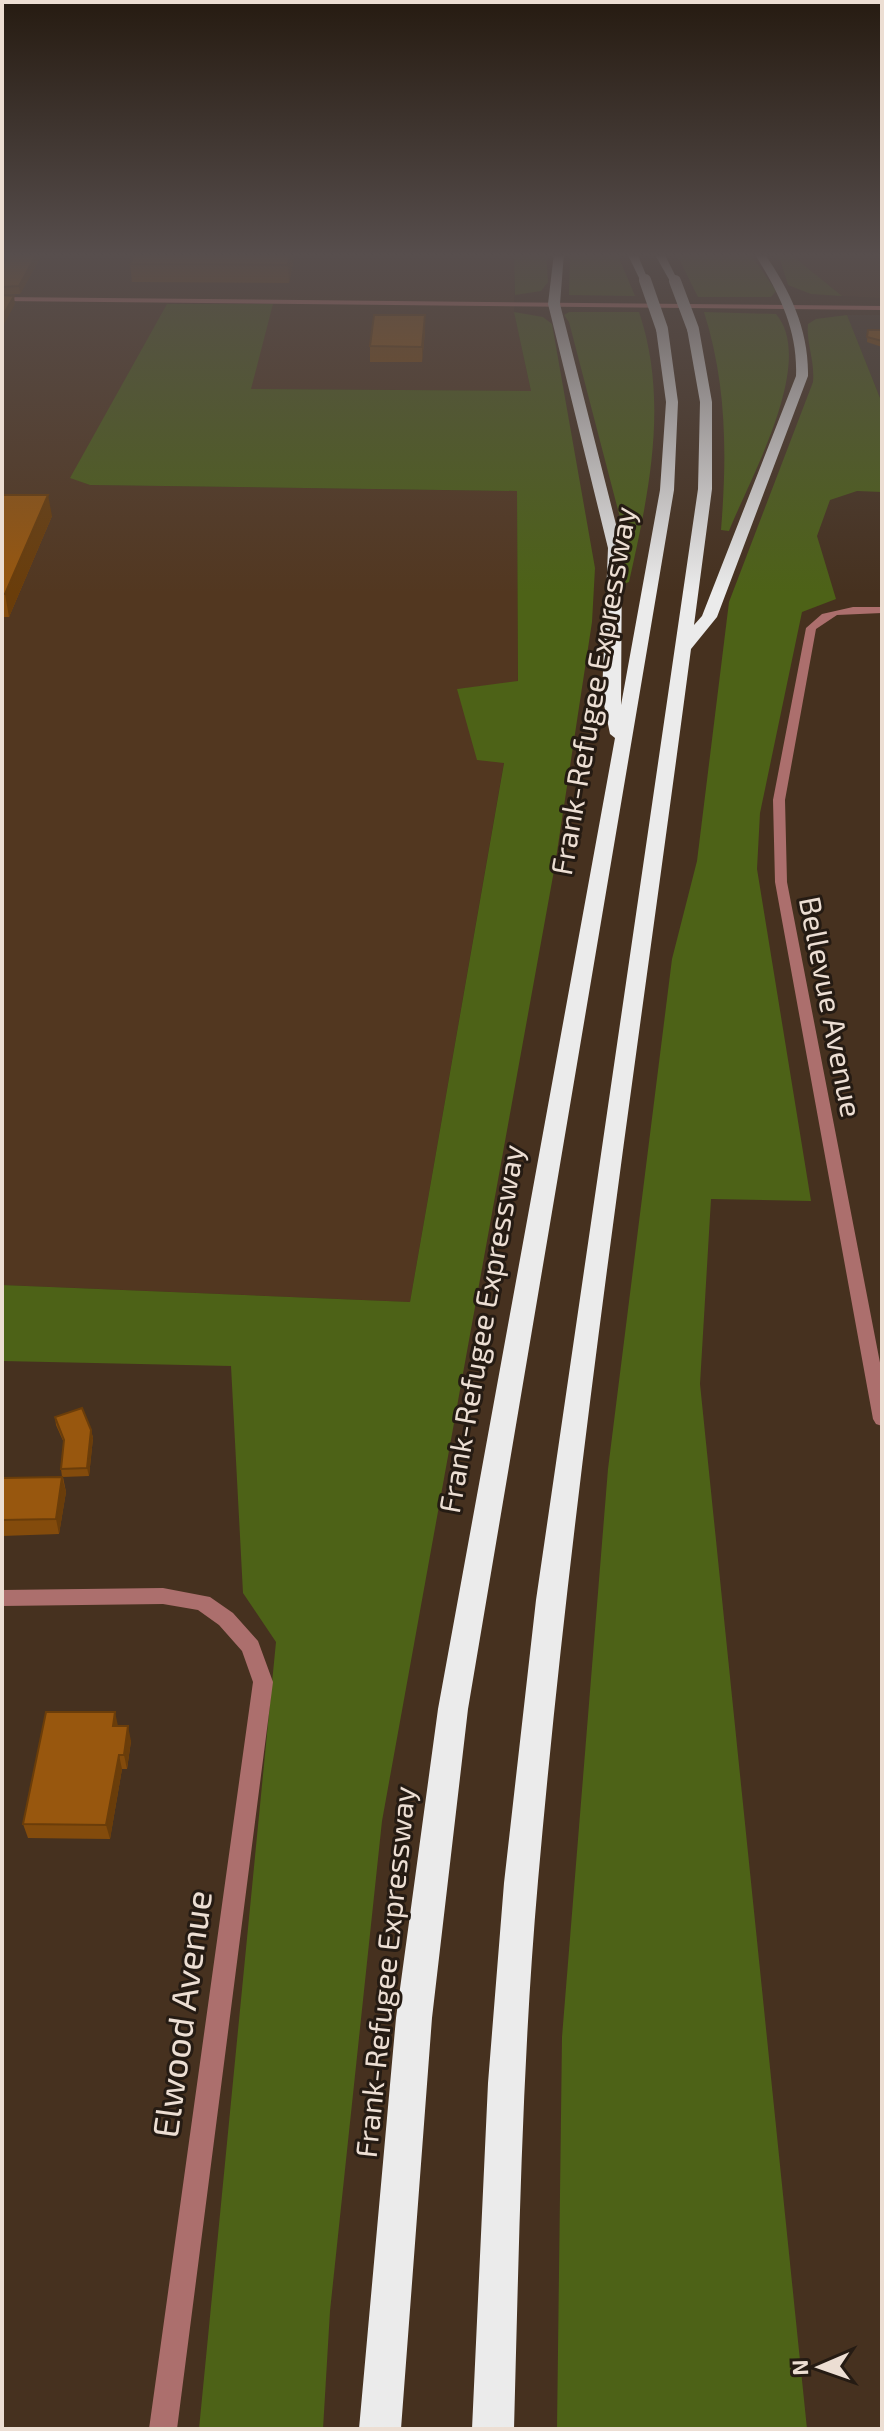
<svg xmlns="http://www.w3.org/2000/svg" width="884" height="2431" viewBox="0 0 884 2431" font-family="'Exo 2',sans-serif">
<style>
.commercial{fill:#483b2d}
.built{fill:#523720}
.green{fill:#4d6217}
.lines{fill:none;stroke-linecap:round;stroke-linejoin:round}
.minor{fill:#ac6f6d;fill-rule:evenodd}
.secondary{fill:#ee8d8a;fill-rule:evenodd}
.motorway{fill:#ebebeb;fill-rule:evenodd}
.motorway-bridge{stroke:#ebebeb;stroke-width:12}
.wall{fill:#834b0c}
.shaded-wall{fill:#6a3d0a}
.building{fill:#98570e;stroke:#6a3d0a;stroke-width:2}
.labels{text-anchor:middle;stroke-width:6;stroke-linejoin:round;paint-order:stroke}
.street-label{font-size:30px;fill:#ecded3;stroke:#251b13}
.near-street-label{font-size:36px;fill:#ecded3;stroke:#251b13}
</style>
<rect width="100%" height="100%" fill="#46311f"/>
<path class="commercial" d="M 847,315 L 882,315 L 882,403 Z"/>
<path class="built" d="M 2,253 L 514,253 L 514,312 L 531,391 L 250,389 L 70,477 L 90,485 L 517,491 L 518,682 L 458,689 L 504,762 L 410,1302 L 2,1285 Z
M 789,253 L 882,253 L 882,298 L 842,296 Z"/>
<path class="green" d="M 514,253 L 546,253 L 548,282 L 541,291 L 515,295 Z
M 570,253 L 617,253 L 635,296 L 569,295 Z
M 676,253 L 750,253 L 776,291 L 771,297 L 698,297 Z
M 773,253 L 789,253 L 842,296 L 811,294 L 788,285 L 781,262 Z
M 167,304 L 273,304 L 251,389 L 531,391 L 514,312 L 543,317 L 552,324 L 595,568 L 592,622 L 555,865 L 382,1821 L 330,2311 L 323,2429 L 199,2429 L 276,1642 L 243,1593 L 231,1366 L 2,1361 L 2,1285 L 410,1302 L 504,763 L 477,760 L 457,689 L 518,681 L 517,491 L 90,485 L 70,478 Z
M 569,312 L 639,312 C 669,401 649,493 629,582 L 624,584 L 624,533 L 569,322 L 564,315 Z
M 704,312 L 776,314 C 817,362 749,480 729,531 L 721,530 C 727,455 727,385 704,312 Z
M 847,315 L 882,403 L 882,492 L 857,491 L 830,500 L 817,536 L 836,599 L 802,612 L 760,813 L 757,869 L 811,1201 L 711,1199 L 700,1384 L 807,2429 L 557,2429 L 562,2037 L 608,1469 L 672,959 L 697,861 L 729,602 L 813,382 C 815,360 806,343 808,324 L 816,319 Z"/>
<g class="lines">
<path class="minor" d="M 853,607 L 882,607 L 882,613 L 837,615 L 816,629 L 785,800 L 787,882 L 882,1373 L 882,1426 L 876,1424 L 873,1419 L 775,882 L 773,800 L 806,628 L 822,614 Z
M 163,1588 L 210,1597 L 233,1613 L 258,1641 L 273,1682 L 177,2429 L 149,2429 L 253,1682 L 242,1651 L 219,1625 L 198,1610 L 163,1604 L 2,1606 L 2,1590 Z"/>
<path class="secondary" d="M 2,297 L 882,306 L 882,310 L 2,301 Z"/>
<path class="motorway" d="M 554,253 L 564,253 L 560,304 L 622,548 L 621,705 L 660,490 L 666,402 L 656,329 L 662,326 L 668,329 L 678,402 L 674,490 L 468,1709 L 432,2018 L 401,2429 L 359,2429 L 396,2018 L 438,1709 L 615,738 L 610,734 L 602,695 L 608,548 L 548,304 Z
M 627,253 L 637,253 L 649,282 L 641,282 Z
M 654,253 L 664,253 L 679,283 L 671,283 Z
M 754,253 L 764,253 C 790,290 809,330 808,376 L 717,617 L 691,649 C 637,1059 574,1469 538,1881 C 522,2063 519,2246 514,2429 L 472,2429 L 488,2083 L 504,1883 L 536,1600 L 698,489 L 700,402 L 687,329 L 693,326 L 699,329 L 712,402 L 712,489 L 694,625 L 702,616 L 796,376 C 798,329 778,291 754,253 Z"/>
<path class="motorway-bridge" d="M 645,280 L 662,329
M 675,281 L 693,329"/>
</g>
<path class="wall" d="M 10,253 L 43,253 L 20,294 L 2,295 L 2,267 Z
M 295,253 L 289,283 L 132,282 L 130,264 Z
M 868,330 L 882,330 L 882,347 L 867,342 Z
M 425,331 L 422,362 L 370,362 L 370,346 Z
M 2,495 L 52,516 L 9,617 L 2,617 Z
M 55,1417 L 91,1430 L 93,1438 L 89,1476 L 63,1477 L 66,1492 L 59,1534 L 2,1536 L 2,1478 L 62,1477 L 61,1469 L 64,1443 L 56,1425 Z
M 118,1726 L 131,1741 L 127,1769 L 122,1769 L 110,1839 L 28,1838 L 23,1824 Z"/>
<path class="shaded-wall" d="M 37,253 L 43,253 L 20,294 L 19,286 Z
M 290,253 L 295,253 L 289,283 L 288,265 Z
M 14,296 L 15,304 L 3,326 L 2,317 Z
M 425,315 L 425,331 L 422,362 L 422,347 Z
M 48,495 L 52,516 L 9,617 L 5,594 Z
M 91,1430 L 93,1438 L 89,1476 L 87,1468 Z
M 62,1477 L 66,1492 L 59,1534 L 56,1519 Z
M 115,1712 L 118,1726 L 113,1726 Z
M 128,1726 L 131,1741 L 127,1769 L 124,1755 Z
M 119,1755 L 122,1769 L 110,1839 L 106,1825 Z"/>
<path class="building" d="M 10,253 L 37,253 L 19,286 L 2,287 L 2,267 Z
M 135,253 L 290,253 L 288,265 L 130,264 Z
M 2,295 L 14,296 L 2,317 Z
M 374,315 L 425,315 L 422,347 L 370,346 Z
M 868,330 L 882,330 L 882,341 L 867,337 Z
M 2,495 L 48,495 L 5,594 L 2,594 Z
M 82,1408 L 91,1430 L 87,1468 L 61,1469 L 64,1440 L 55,1417 Z
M 62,1477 L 56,1519 L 2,1520 L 2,1478 Z
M 46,1712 L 115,1712 L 113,1726 L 128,1726 L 124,1755 L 119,1755 L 106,1825 L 23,1824 Z"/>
<linearGradient id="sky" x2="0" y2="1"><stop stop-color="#261b11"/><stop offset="0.43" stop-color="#574e4d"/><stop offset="1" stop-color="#574e4d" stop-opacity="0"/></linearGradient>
<rect width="884" height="593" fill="url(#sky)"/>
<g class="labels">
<g class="street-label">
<text transform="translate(594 691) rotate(-80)" y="10">Frank-Refugee Expressway</text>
<text transform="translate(830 1007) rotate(79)" y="10">Bellevue Avenue</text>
<text transform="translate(482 1329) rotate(-80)" y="10">Frank-Refugee Expressway</text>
<text transform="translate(386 1972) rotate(-84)" y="10">Frank-Refugee Expressway</text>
</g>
<g class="near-street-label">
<text transform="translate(182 2014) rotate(-82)" y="13">Elwood Avenue</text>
</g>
</g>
<rect width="884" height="2431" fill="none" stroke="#ecded3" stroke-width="8"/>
<g transform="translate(820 2367) rotate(268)" stroke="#251b13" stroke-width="6" paint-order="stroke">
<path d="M0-6L14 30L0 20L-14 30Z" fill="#ecded3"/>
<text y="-12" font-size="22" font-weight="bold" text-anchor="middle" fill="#ecded3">N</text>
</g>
</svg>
